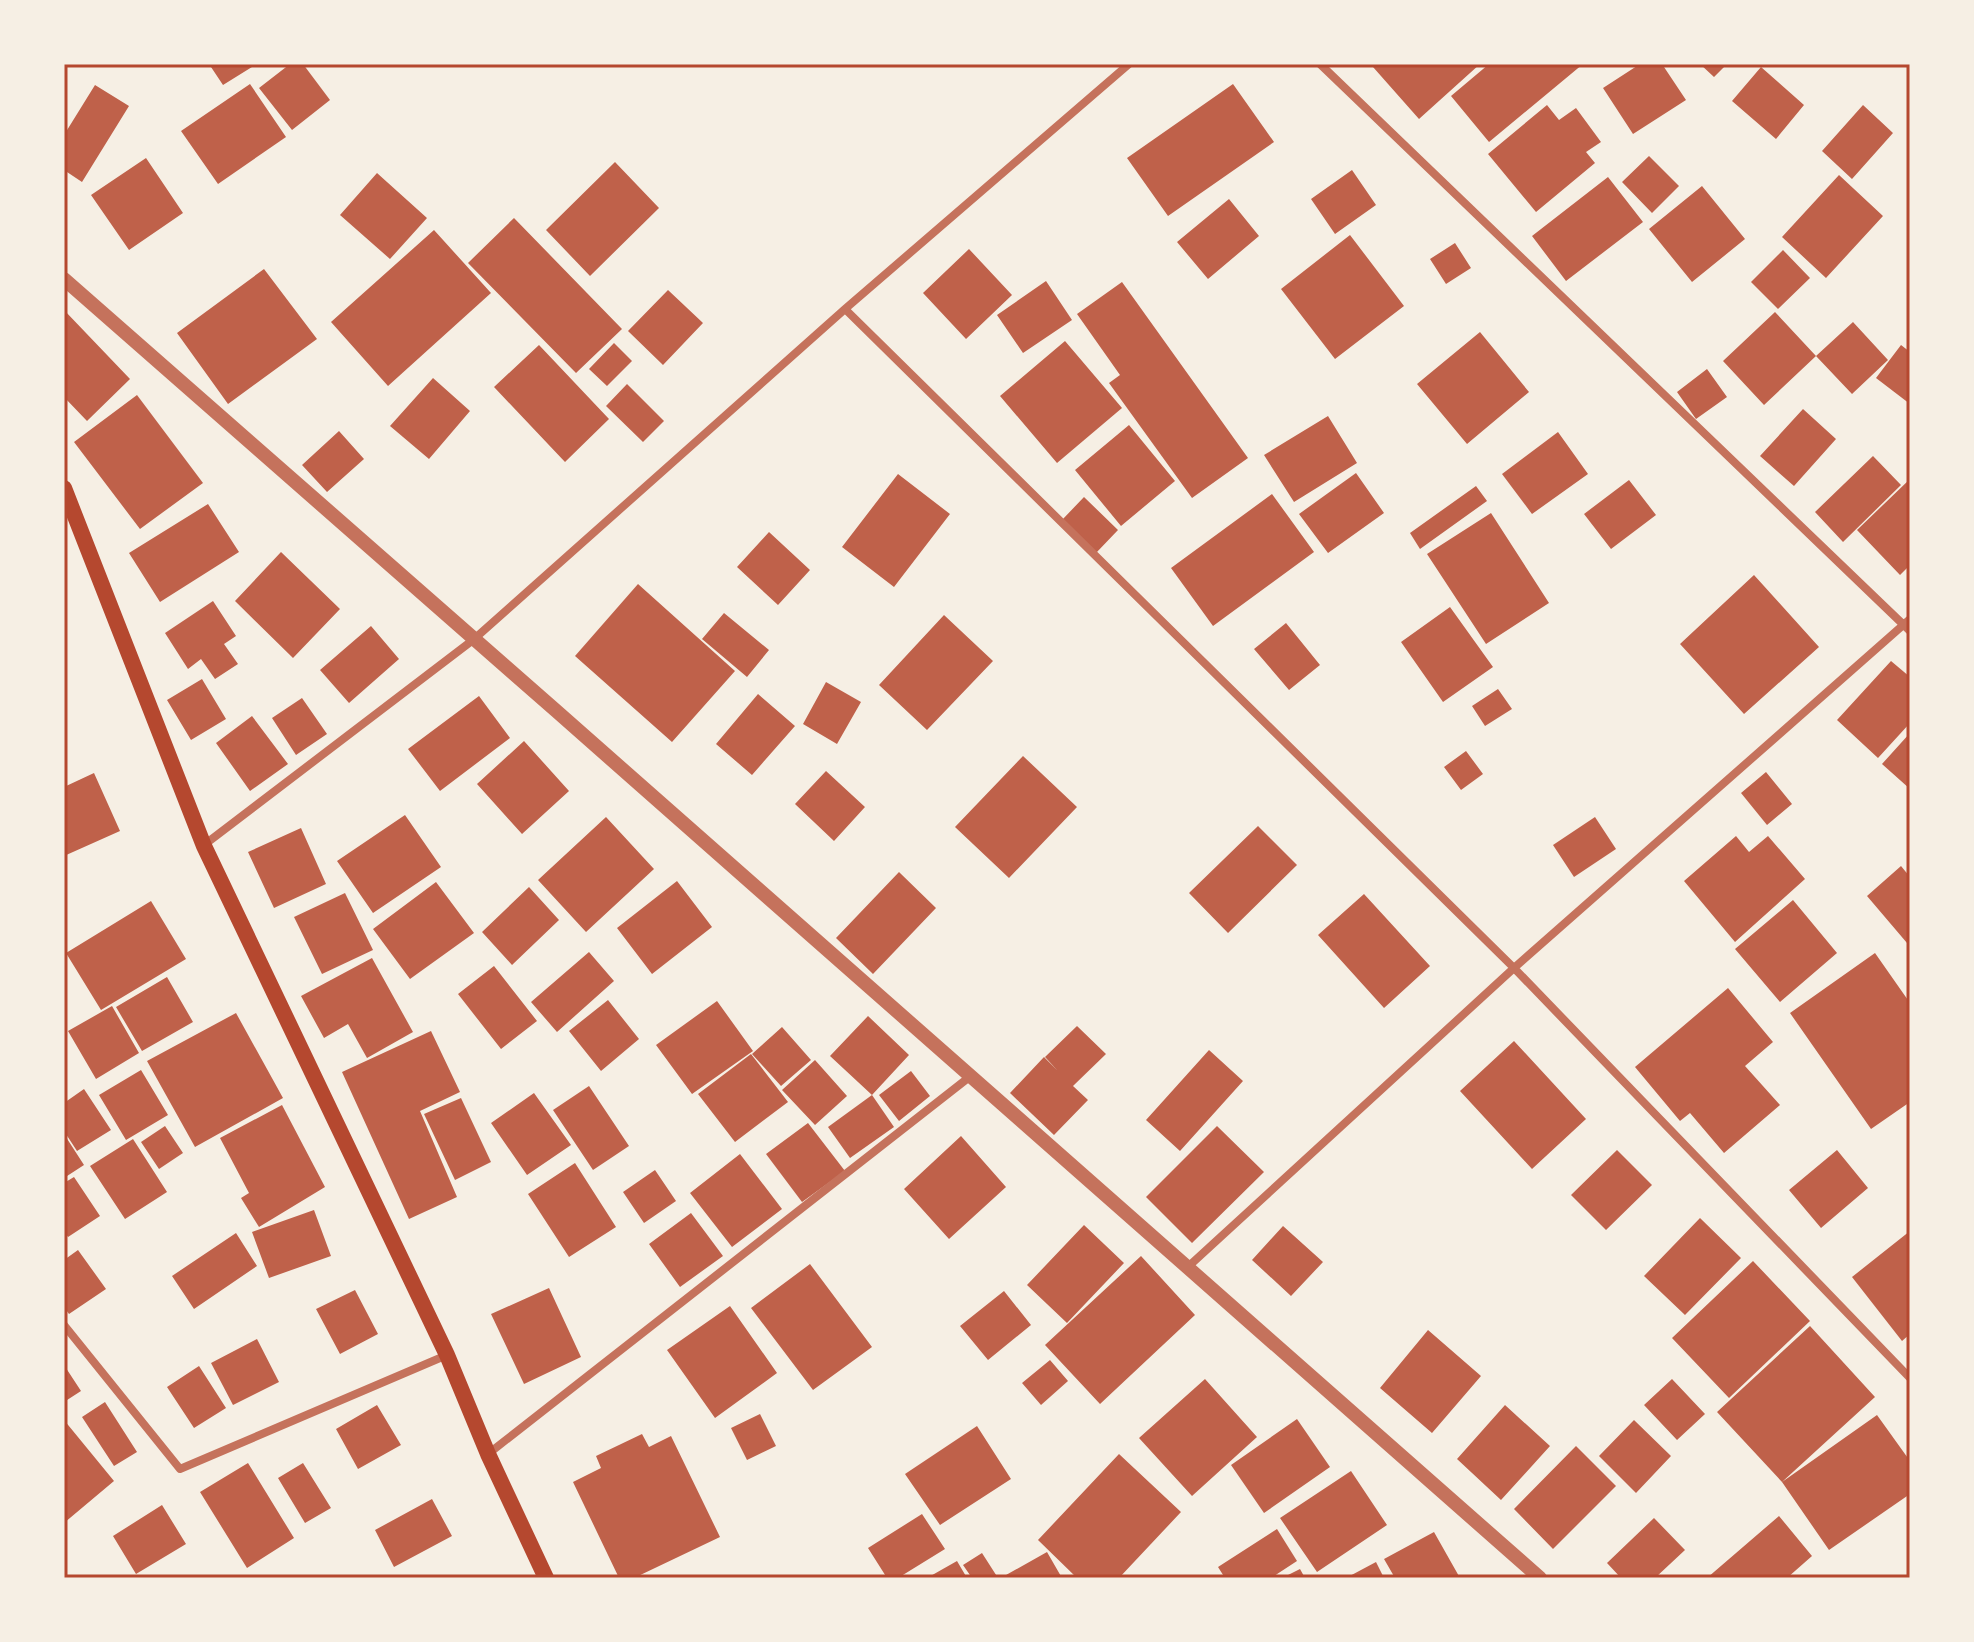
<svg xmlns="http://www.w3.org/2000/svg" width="1974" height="1642" viewBox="0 0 1974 1642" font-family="'Exo 2',sans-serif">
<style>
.building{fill:#bf614a}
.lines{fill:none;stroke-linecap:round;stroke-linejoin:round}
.minor{stroke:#c5725c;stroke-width:8}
.tertiary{stroke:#c5725c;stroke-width:14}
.secondary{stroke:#b5482f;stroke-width:16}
.neatline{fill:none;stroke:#b5482f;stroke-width:3}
</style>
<rect width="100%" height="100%" fill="#f6efe4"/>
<path class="building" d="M 209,64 L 257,64 L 223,85 Z
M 290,64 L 303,64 L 330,100 L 292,130 L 259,88 Z
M 1376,64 L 1480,64 L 1419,119 L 1373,67 Z
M 1489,64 L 1583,64 L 1489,142 L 1451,96 Z
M 1640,64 L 1662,64 L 1686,100 L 1633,134 L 1603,88 Z
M 1700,64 L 1727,64 L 1714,77 Z
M 1761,67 L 1804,105 L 1776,139 L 1732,101 Z
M 250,84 L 286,137 L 218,184 L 181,131 Z
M 1233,84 L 1274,142 L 1168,216 L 1127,158 Z
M 95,85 L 129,106 L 82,182 L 64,170 L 64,135 Z
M 1547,105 L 1559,120 L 1576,108 L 1601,142 L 1586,152 L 1595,163 L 1536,212 L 1488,154 Z
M 1863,105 L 1893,133 L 1852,179 L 1822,151 Z
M 1649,156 L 1679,186 L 1652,213 L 1622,182 Z
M 146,158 L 183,213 L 129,250 L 91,195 Z
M 615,162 L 659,208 L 590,276 L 546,230 Z
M 1352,170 L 1376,205 L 1335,234 L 1311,199 Z
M 377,173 L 427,218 L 390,259 L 340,215 Z
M 1839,175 L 1883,216 L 1826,278 L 1782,237 Z
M 1608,177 L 1643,222 L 1566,281 L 1532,236 Z
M 1702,186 L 1745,239 L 1692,282 L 1649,229 Z
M 1229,199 L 1259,236 L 1208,279 L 1177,242 Z
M 514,218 L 622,329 L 576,373 L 468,263 Z
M 434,230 L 491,293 L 388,386 L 331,322 Z
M 1350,235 L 1404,306 L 1335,359 L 1281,289 Z
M 1455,243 L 1471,268 L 1446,284 L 1430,259 Z
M 969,249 L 1012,295 L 966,339 L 923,293 Z
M 1783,250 L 1810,278 L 1778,309 L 1751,282 Z
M 264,269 L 317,339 L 228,404 L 177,333 Z
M 1046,281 L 1072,320 L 1023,353 L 997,315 Z
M 1122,282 L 1248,458 L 1192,498 L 1109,383 L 1120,375 L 1077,314 Z
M 668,290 L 703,323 L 663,365 L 628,331 Z
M 64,310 L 130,379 L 87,421 L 64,397 Z
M 1775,312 L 1816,356 L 1764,405 L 1723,361 Z
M 1853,322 L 1888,360 L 1852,394 L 1816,356 Z
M 1480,332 L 1529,392 L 1467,444 L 1417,384 Z
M 1065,341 L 1122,408 L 1057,463 L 1000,396 Z
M 614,343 L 632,361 L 607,386 L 589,369 Z
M 539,345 L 609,419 L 565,462 L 494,387 Z
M 1901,345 L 1910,352 L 1910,404 L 1876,378 Z
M 1707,369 L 1727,397 L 1696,419 L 1677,392 Z
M 433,378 L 470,411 L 429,459 L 390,426 Z
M 627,384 L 664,421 L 643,442 L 606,406 Z
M 137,395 L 203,483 L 140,529 L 74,442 Z
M 1803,409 L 1836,439 L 1794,486 L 1760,456 Z
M 1328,416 L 1357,463 L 1294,502 L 1264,455 Z
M 1129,425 L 1175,481 L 1121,526 L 1075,470 Z
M 339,431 L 364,459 L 327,492 L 302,465 Z
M 1558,432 L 1588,474 L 1532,514 L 1502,474 Z
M 1873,456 L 1901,485 L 1843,542 L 1815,512 Z
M 1356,473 L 1384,513 L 1328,553 L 1299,514 Z
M 898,474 L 950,514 L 894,587 L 842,547 Z
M 1910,479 L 1910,565 L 1900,575 L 1857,530 Z
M 1629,480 L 1656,515 L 1611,549 L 1584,514 Z
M 1476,486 L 1487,501 L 1420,549 L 1410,533 Z
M 1272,494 L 1314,552 L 1213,626 L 1171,568 Z
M 1084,497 L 1118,530 L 1096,553 L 1062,520 Z
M 208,504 L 239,552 L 160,602 L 129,553 Z
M 1491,513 L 1549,603 L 1486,644 L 1427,554 Z
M 769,532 L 810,570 L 778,605 L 737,567 Z
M 281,552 L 340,609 L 293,658 L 235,601 Z
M 1754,575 L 1819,647 L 1744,714 L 1680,644 Z
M 638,584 L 735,671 L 672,742 L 575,656 Z
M 213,601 L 236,636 L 224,644 L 238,664 L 215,679 L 201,659 L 188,669 L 165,633 Z
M 1450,607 L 1493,667 L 1443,702 L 1401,642 Z
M 724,613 L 769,650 L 747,677 L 702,639 Z
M 944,615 L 993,661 L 927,730 L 879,685 Z
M 1286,623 L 1320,665 L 1289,690 L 1254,649 Z
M 371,626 L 399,659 L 349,703 L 320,670 Z
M 1891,661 L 1910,677 L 1910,723 L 1878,758 L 1837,720 Z
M 202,679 L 226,719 L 191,740 L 167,700 Z
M 826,682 L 861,702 L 837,744 L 803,724 Z
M 1498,689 L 1512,709 L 1485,726 L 1472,706 Z
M 758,694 L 795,726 L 752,775 L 716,744 Z
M 479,696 L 510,738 L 440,791 L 408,749 Z
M 302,698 L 327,734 L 296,755 L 272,718 Z
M 252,716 L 288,764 L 250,791 L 216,743 Z
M 1910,733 L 1910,789 L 1882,764 Z
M 524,741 L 569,791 L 522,834 L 477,784 Z
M 1466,751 L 1483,774 L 1461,790 L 1444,767 Z
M 1023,756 L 1077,807 L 1009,878 L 955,827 Z
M 826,771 L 865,807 L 834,841 L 795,804 Z
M 1766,772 L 1792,804 L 1767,825 L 1741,793 Z
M 94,773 L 120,831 L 64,856 L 64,787 Z
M 405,815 L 441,867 L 373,913 L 337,861 Z
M 606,817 L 654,869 L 586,932 L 538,880 Z
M 1595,817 L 1616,849 L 1574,877 L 1553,845 Z
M 1258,826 L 1297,865 L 1228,933 L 1189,893 Z
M 301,828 L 326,884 L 274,908 L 248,852 Z
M 1736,836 L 1749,852 L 1768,836 L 1805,879 L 1735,942 L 1684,881 Z
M 1901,866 L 1910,877 L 1910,941 L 1907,943 L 1867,896 Z
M 899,872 L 936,908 L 873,974 L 836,938 Z
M 677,881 L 712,927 L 652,974 L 617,928 Z
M 436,882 L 474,933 L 410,979 L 373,929 Z
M 529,887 L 559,920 L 512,965 L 482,932 Z
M 345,893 L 373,950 L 322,974 L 294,917 Z
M 1364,894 L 1430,966 L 1384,1008 L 1318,935 Z
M 1793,900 L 1837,953 L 1780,1002 L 1735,949 Z
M 151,901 L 186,959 L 101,1010 L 66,953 Z
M 589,952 L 614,981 L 557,1032 L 531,1002 Z
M 1875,953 L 1910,1003 L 1910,1102 L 1871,1129 L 1790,1013 Z
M 372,958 L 413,1032 L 367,1058 L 348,1024 L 324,1038 L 301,996 Z
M 494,966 L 537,1021 L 501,1049 L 458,994 Z
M 167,977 L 193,1022 L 142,1051 L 116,1007 Z
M 1728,988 L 1773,1042 L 1745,1066 L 1780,1105 L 1724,1153 L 1690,1113 L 1680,1121 L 1635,1067 Z
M 608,1000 L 639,1039 L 601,1071 L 569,1031 Z
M 717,1001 L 753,1051 L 692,1094 L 656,1045 Z
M 112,1006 L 139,1053 L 96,1079 L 68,1031 Z
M 236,1013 L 283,1098 L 195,1147 L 147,1061 Z
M 868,1016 L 909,1055 L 872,1095 L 830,1056 Z
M 1077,1026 L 1106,1054 L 1073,1086 L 1088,1100 L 1054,1135 L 1010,1093 L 1044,1057 L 1057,1070 L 1045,1057 Z
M 782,1027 L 811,1060 L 781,1086 L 752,1054 Z
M 431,1031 L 460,1092 L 420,1111 L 457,1197 L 409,1219 L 342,1072 Z
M 1514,1041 L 1586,1119 L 1532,1169 L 1460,1091 Z
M 1209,1050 L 1243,1081 L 1180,1151 L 1146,1120 Z
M 751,1054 L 788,1102 L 735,1142 L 698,1094 Z
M 815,1060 L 847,1096 L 815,1125 L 782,1090 Z
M 141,1070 L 168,1115 L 126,1140 L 99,1095 Z
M 911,1071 L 930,1096 L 899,1121 L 879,1095 Z
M 589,1086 L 629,1146 L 593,1170 L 553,1110 Z
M 84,1089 L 111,1130 L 77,1151 L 64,1131 L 64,1103 Z
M 534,1093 L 571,1145 L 527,1175 L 491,1123 Z
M 872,1095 L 894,1127 L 850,1158 L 828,1127 Z
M 461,1098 L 491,1162 L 455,1180 L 424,1114 Z
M 282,1105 L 325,1187 L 259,1227 L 241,1198 L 249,1193 L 220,1138 Z
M 808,1123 L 845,1171 L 802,1202 L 766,1154 Z
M 165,1126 L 183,1153 L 159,1169 L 141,1142 Z
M 1217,1126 L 1264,1172 L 1192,1243 L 1146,1197 Z
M 64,1134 L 84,1165 L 64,1178 Z
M 961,1136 L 1006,1187 L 949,1239 L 904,1189 Z
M 133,1139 L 167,1192 L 125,1219 L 90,1166 Z
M 1617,1150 L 1652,1185 L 1606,1230 L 1571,1195 Z
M 1837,1150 L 1868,1188 L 1821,1228 L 1789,1190 Z
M 740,1154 L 782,1209 L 732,1247 L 690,1193 Z
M 575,1163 L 616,1227 L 569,1257 L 528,1194 Z
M 655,1170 L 676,1201 L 644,1223 L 623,1192 Z
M 74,1177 L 100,1216 L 68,1237 L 64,1231 L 64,1183 Z
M 314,1210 L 331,1256 L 269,1278 L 252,1232 Z
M 691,1213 L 723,1256 L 680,1287 L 649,1244 Z
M 1700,1218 L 1741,1258 L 1685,1315 L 1644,1276 Z
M 1084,1225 L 1124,1263 L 1067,1323 L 1027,1285 Z
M 1283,1226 L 1323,1262 L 1291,1296 L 1252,1260 Z
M 1910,1231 L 1910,1334 L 1902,1341 L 1852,1277 Z
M 236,1233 L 257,1266 L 194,1309 L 172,1276 Z
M 78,1250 L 106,1289 L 69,1314 L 64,1307 L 64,1260 Z
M 1141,1256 L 1195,1315 L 1100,1404 L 1045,1345 Z
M 1753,1261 L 1810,1321 L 1729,1398 L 1672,1338 Z
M 810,1264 L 872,1347 L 813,1390 L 751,1308 Z
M 549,1288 L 581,1357 L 524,1384 L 491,1314 Z
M 355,1290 L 378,1334 L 340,1354 L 316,1309 Z
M 1004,1291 L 1031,1325 L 988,1360 L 960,1326 Z
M 730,1306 L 777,1373 L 715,1418 L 667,1350 Z
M 1810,1326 L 1875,1397 L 1782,1482 L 1717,1412 Z
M 1428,1330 L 1481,1376 L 1432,1433 L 1380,1388 Z
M 257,1339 L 279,1382 L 233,1405 L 211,1363 Z
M 1050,1360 L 1068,1381 L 1041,1405 L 1022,1383 Z
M 64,1365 L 81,1391 L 64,1402 Z
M 199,1366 L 226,1408 L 194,1428 L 167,1387 Z
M 1205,1379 L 1257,1437 L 1192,1496 L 1139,1438 Z
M 1672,1379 L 1705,1414 L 1677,1440 L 1644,1405 Z
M 105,1402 L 137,1452 L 114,1466 L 82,1417 Z
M 377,1405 L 401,1445 L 358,1469 L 336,1429 Z
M 1505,1405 L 1550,1446 L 1501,1500 L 1457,1459 Z
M 760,1414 L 776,1446 L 747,1460 L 731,1428 Z
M 1877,1415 L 1910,1461 L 1910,1494 L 1829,1550 L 1782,1482 Z
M 1297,1419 L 1330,1467 L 1264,1513 L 1231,1465 Z
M 64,1420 L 114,1481 L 64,1523 Z
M 1634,1420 L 1671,1456 L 1636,1493 L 1599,1456 Z
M 977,1426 L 1011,1479 L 940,1525 L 905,1474 Z
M 642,1434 L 649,1447 L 671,1436 L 720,1537 L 634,1578 L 619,1578 L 573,1482 L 601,1468 L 596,1456 Z
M 1576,1446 L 1616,1486 L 1553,1549 L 1514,1509 Z
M 1119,1454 L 1181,1512 L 1119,1578 L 1077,1578 L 1038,1540 Z
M 248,1463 L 294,1538 L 247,1568 L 200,1492 Z
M 303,1463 L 331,1508 L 305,1523 L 278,1478 Z
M 1351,1471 L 1387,1525 L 1317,1572 L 1280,1518 Z
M 432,1499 L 452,1536 L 394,1567 L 375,1530 Z
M 162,1505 L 186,1544 L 136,1574 L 113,1536 Z
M 922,1514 L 945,1549 L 898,1578 L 887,1578 L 868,1548 Z
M 1779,1516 L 1812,1556 L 1787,1578 L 1707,1578 Z
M 1654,1518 L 1685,1550 L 1655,1578 L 1621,1578 L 1607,1563 Z
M 1277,1529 L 1297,1561 L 1271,1578 L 1225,1578 L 1218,1567 Z
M 1434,1532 L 1460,1578 L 1395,1578 L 1384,1559 Z
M 1047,1552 L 1062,1578 L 1007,1578 L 1006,1575 Z
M 982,1553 L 998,1578 L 972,1578 L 963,1565 Z
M 957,1561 L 967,1578 L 927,1578 Z
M 1376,1562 L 1384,1578 L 1346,1578 Z
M 1300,1569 L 1305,1578 L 1282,1578 Z"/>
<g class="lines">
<path class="minor" d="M 1320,64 L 1910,631
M 845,309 L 1514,968 L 1910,1378
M 204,845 L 473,640 L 845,309 L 1129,64
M 1190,1265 L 1514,968 L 1910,619
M 64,1325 L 180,1469 L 447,1355
M 488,1454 L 972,1075"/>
<path class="tertiary" d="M 64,279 C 556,712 1051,1142 1540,1578"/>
<path class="secondary" d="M 64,488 L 204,846 L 447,1355 L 488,1454 L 546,1578"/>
</g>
<rect width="1974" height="1642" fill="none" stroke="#f6efe4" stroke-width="132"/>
<rect x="66" y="66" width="1842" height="1510" class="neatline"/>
</svg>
